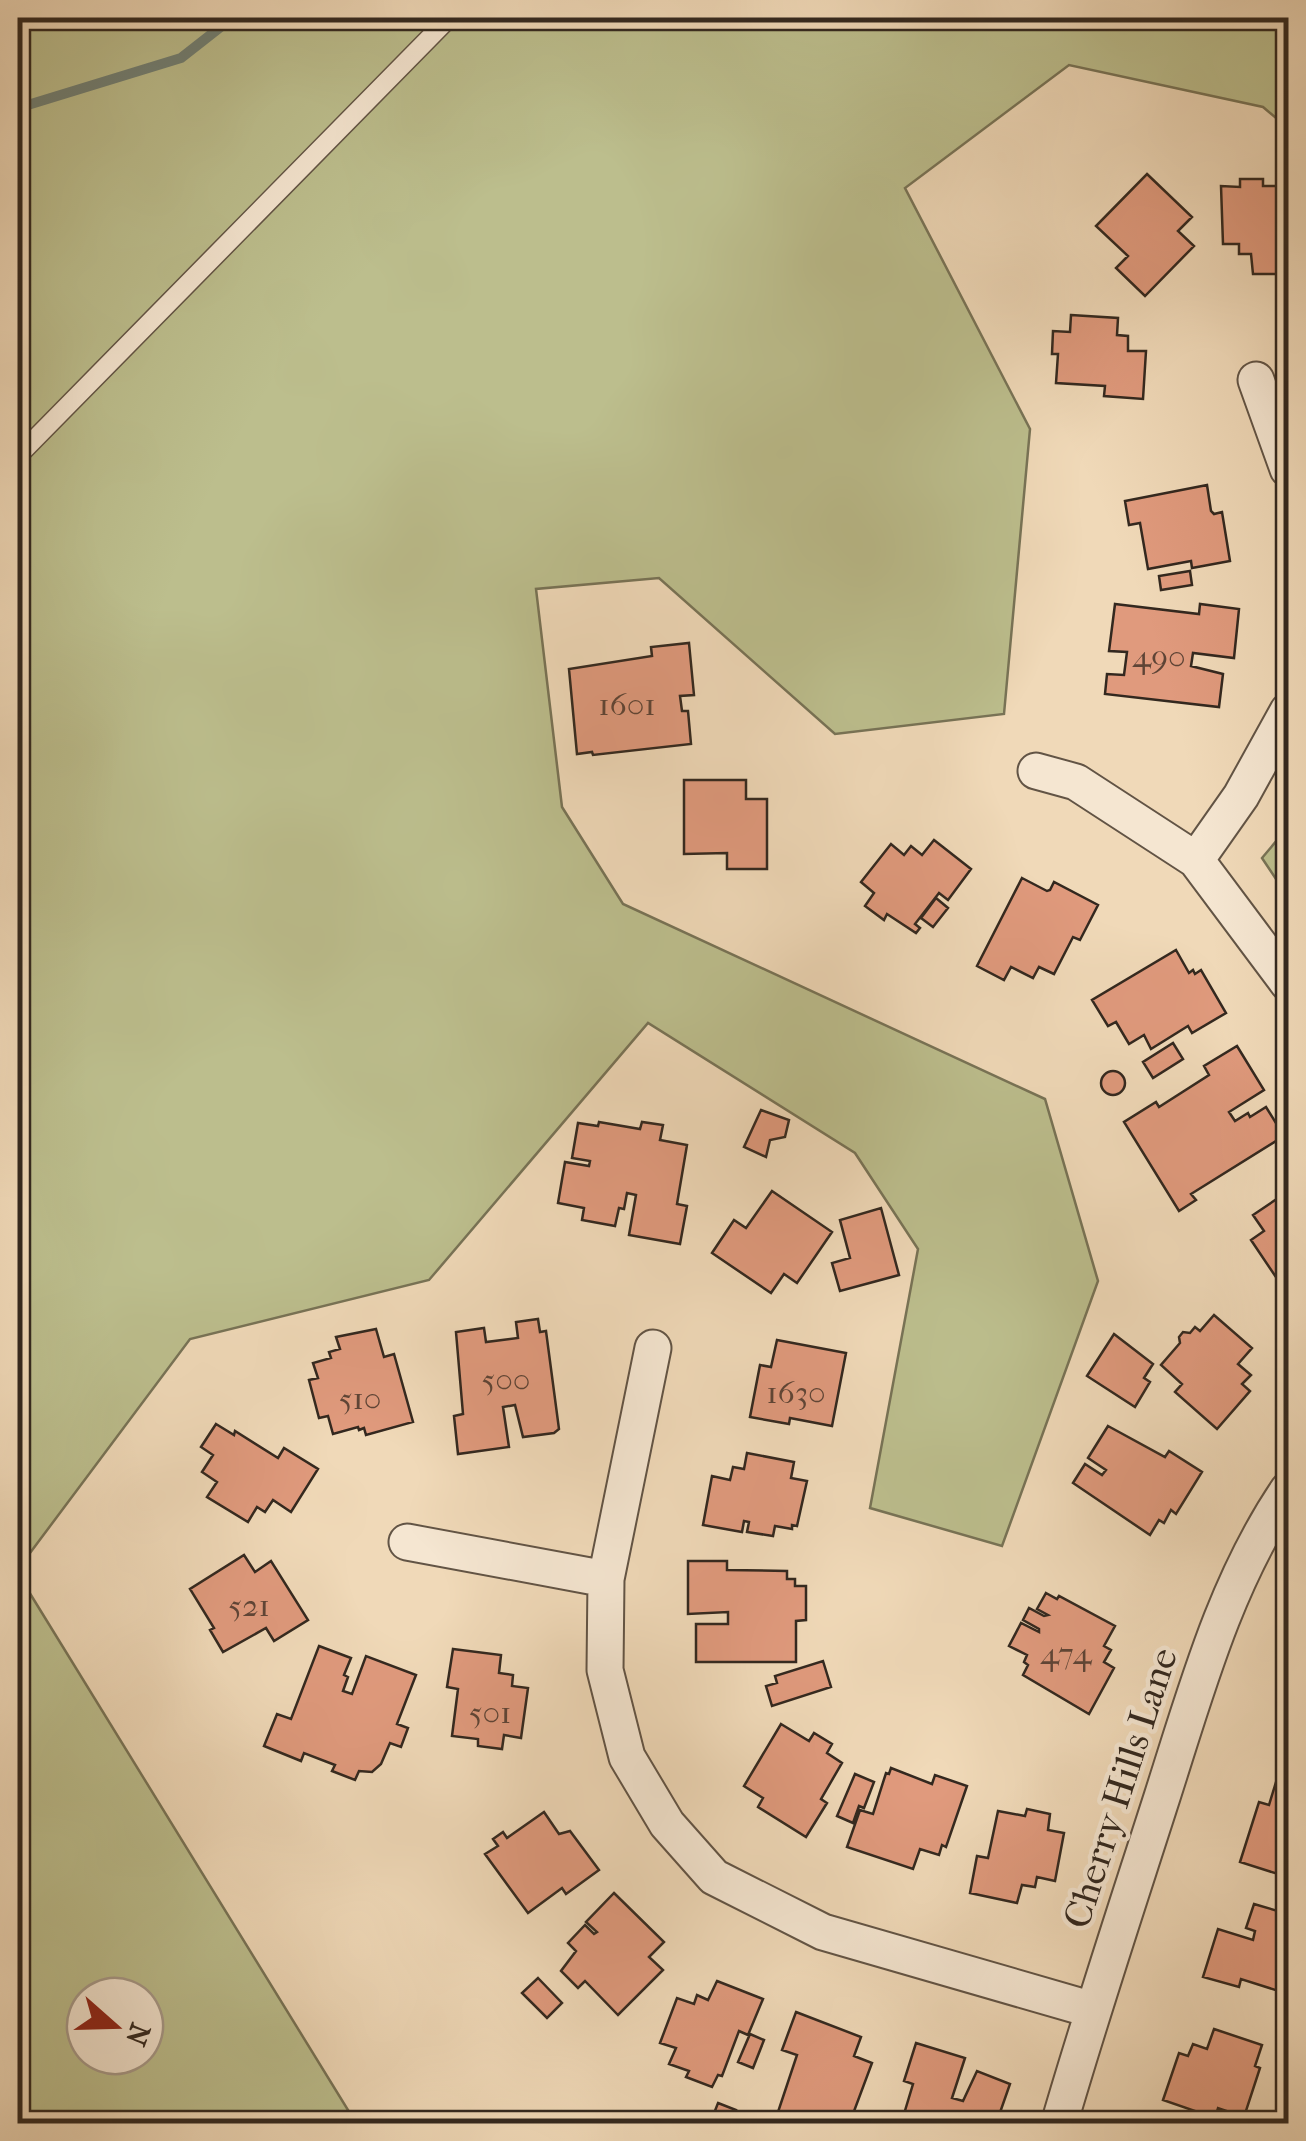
<svg xmlns="http://www.w3.org/2000/svg" width="1306" height="2141" viewBox="0 0 1306 2141" font-family="'IM FELL French Canon',serif">
<style>
.green{fill:#bcbe8d;stroke:#787356;stroke-width:2.5;fill-rule:evenodd}
.lines{fill:none;stroke-linecap:round;stroke-linejoin:round}
.stream{stroke:#718075;stroke-width:10}
.building{fill:#e09a7d;stroke:#33281f;stroke-width:2.5}
.service-casing{stroke:#625445;stroke-width:21}
.minor-casing{stroke:#625445;stroke-width:39}
.service{stroke:#f5e6d1;stroke-width:18}
.minor{stroke:#f5e6d1;stroke-width:35}
.labels{text-anchor:middle;stroke-width:9;stroke-linejoin:round;paint-order:stroke}
.number-label{font-size:32px;fill:#5e4436}
.street-label{font-size:38px;fill:#33281f;stroke:#f5e6d1}
</style>
<rect width="100%" height="100%" fill="#f0d9b8"/>
<filter id="stains"><feTurbulence type="fractalNoise" baseFrequency=".002" numOctaves="4"/><feColorMatrix values="0 0 0 0 .2 0 0 0 0 .09 0 0 0 0 .02 0 0 0 .5 -.17"/></filter>
<radialGradient id="worn" r=".72"><stop offset=".6" stop-color="#630" stop-opacity="0"/><stop offset="1" stop-color="#630" stop-opacity=".3"/></radialGradient>
<path class="green" d="M 18,18 L 1288,18 L 1288,128 L 1263,107 L 1069,65 L 905,188 L 1030,429 L 1004,714 L 835,734 L 659,578 L 536,589 L 562,807 L 623,904 L 1045,1099 L 1098,1281 L 1002,1546 L 870,1508 L 918,1249 L 855,1153 L 648,1023 L 429,1280 L 190,1339 L 18,1569 Z
M 1288,827 L 1288,897 L 1262,858 Z
M 18,1574 L 356,2123 L 18,2123 ZM 85,1996 L 145,1996 L 145,2056 L 85,2056 Z"/>
<g class="lines">
<path class="stream" d="M 18,108 L 181,58 L 232,18"/>
</g>
<path class="building" d="M 1147,174 L 1192,217 L 1178,231 L 1194,246 L 1145,296 L 1116,268 L 1128,256 L 1096,226 Z
M 1240,179 L 1263,179 L 1263,186 L 1288,186 L 1288,274 L 1253,274 L 1251,254 L 1239,254 L 1239,244 L 1223,244 L 1221,186 L 1240,187 Z
M 1071,315 L 1118,318 L 1117,335 L 1128,336 L 1128,351 L 1146,351 L 1143,399 L 1104,396 L 1105,386 L 1056,383 L 1058,354 L 1052,354 L 1053,331 L 1070,332 Z
M 1207,485 L 1211,511 L 1214,514 L 1222,512 L 1230,561 L 1192,568 L 1191,561 L 1148,569 L 1140,523 L 1129,525 L 1125,501 Z
M 1190,571 L 1192,585 L 1161,590 L 1159,576 Z
M 1115,604 L 1199,614 L 1200,604 L 1239,609 L 1234,658 L 1193,653 L 1191,666 L 1223,674 L 1219,707 L 1105,694 L 1107,674 L 1124,675 L 1127,652 L 1109,651 Z
M 689,643 L 694,695 L 680,696 L 682,711 L 688,711 L 691,744 L 593,755 L 592,752 L 577,754 L 569,669 L 652,656 L 651,647 Z
M 684,780 L 746,780 L 746,799 L 767,799 L 767,869 L 727,869 L 727,853 L 684,854 Z
M 934,840 L 971,869 L 948,900 L 939,893 L 915,924 L 920,928 L 916,933 L 887,914 L 884,920 L 865,906 L 874,893 L 861,882 L 891,844 L 904,855 L 911,846 L 922,855 Z
M 1022,878 L 1047,891 L 1050,890 L 1054,882 L 1098,905 L 1080,940 L 1073,937 L 1054,974 L 1039,967 L 1033,978 L 1011,967 L 1004,980 L 977,966 Z
M 936,898 L 948,908 L 933,927 L 921,918 Z
M 1176,950 L 1189,973 L 1193,970 L 1195,974 L 1201,970 L 1226,1013 L 1192,1033 L 1188,1026 L 1151,1049 L 1144,1035 L 1129,1044 L 1116,1022 L 1108,1026 L 1092,1000 Z
M 1173,1043 L 1183,1059 L 1153,1078 L 1143,1062 Z
M 1237,1046 L 1264,1090 L 1229,1112 L 1235,1121 L 1248,1113 L 1250,1117 L 1266,1107 L 1284,1136 L 1191,1194 L 1196,1200 L 1179,1211 L 1124,1122 L 1156,1102 L 1159,1107 L 1209,1075 L 1204,1066 Z
M1101 1083a12 12 0 1 1 24 0a12 12 0 1 1-24 0Z
M 761,1110 L 789,1120 L 785,1137 L 770,1140 L 766,1157 L 744,1147 Z
M 599,1122 L 640,1129 L 642,1122 L 663,1125 L 660,1140 L 687,1145 L 677,1204 L 687,1206 L 680,1244 L 629,1235 L 636,1195 L 627,1193 L 624,1209 L 619,1208 L 615,1226 L 582,1220 L 584,1208 L 558,1203 L 565,1162 L 589,1166 L 590,1161 L 572,1158 L 578,1123 L 598,1126 Z
M 772,1191 L 832,1232 L 797,1283 L 784,1274 L 771,1293 L 712,1253 L 734,1220 L 746,1228 Z
M 1287,1192 L 1288,1195 L 1288,1295 L 1251,1240 L 1264,1231 L 1253,1215 Z
M 881,1208 L 899,1275 L 840,1291 L 832,1263 L 850,1258 L 840,1220 Z
M 1214,1315 L 1252,1348 L 1238,1364 L 1251,1375 L 1242,1384 L 1250,1391 L 1217,1429 L 1175,1392 L 1182,1384 L 1161,1365 L 1180,1343 L 1179,1337 L 1183,1332 L 1190,1333 L 1195,1327 L 1200,1331 Z
M 538,1319 L 540,1332 L 546,1331 L 559,1429 L 554,1433 L 523,1437 L 515,1405 L 503,1407 L 509,1447 L 458,1454 L 454,1416 L 463,1414 L 456,1332 L 484,1328 L 486,1342 L 518,1338 L 516,1322 Z
M 376,1329 L 384,1357 L 394,1354 L 413,1422 L 366,1435 L 364,1428 L 359,1430 L 358,1427 L 333,1434 L 328,1416 L 319,1418 L 309,1380 L 318,1378 L 313,1363 L 331,1358 L 329,1352 L 340,1349 L 336,1337 Z
M 1114,1334 L 1153,1364 L 1144,1378 L 1150,1382 L 1135,1407 L 1087,1376 Z
M 777,1340 L 846,1353 L 832,1426 L 790,1418 L 789,1424 L 750,1417 L 760,1365 L 771,1367 Z
M 216,1424 L 234,1435 L 235,1431 L 278,1458 L 284,1448 L 318,1469 L 291,1512 L 273,1500 L 265,1512 L 257,1507 L 248,1522 L 207,1497 L 217,1482 L 202,1472 L 213,1455 L 201,1447 Z
M 1108,1426 L 1165,1457 L 1169,1451 L 1202,1472 L 1176,1514 L 1171,1510 L 1164,1523 L 1159,1520 L 1150,1535 L 1073,1483 L 1085,1464 L 1102,1475 L 1106,1470 L 1088,1458 Z
M 747,1453 L 794,1462 L 791,1478 L 807,1481 L 797,1526 L 792,1525 L 792,1529 L 775,1526 L 773,1536 L 747,1532 L 749,1522 L 744,1521 L 742,1532 L 703,1525 L 712,1476 L 730,1480 L 733,1467 L 744,1469 Z
M 244,1555 L 255,1572 L 271,1561 L 308,1620 L 274,1641 L 266,1628 L 223,1652 L 210,1630 L 214,1628 L 190,1589 Z
M 688,1561 L 727,1561 L 727,1570 L 787,1571 L 787,1579 L 795,1579 L 795,1586 L 806,1586 L 806,1620 L 796,1621 L 796,1662 L 696,1662 L 696,1624 L 728,1624 L 728,1612 L 688,1614 Z
M 1046,1593 L 1057,1599 L 1059,1596 L 1115,1626 L 1104,1646 L 1111,1650 L 1104,1662 L 1114,1668 L 1089,1714 L 1023,1675 L 1028,1665 L 1024,1662 L 1027,1655 L 1009,1646 L 1021,1623 L 1039,1632 L 1039,1629 L 1023,1620 L 1029,1608 L 1044,1616 L 1048,1615 L 1037,1609 Z
M 319,1646 L 351,1658 L 344,1675 L 348,1677 L 343,1691 L 352,1694 L 366,1656 L 416,1675 L 397,1724 L 408,1728 L 401,1747 L 390,1743 L 381,1764 L 372,1772 L 359,1771 L 355,1780 L 332,1771 L 335,1765 L 304,1753 L 301,1761 L 264,1746 L 277,1714 L 291,1719 Z
M 453,1649 L 501,1655 L 499,1673 L 513,1675 L 512,1686 L 528,1688 L 521,1738 L 504,1735 L 502,1749 L 478,1746 L 478,1739 L 452,1736 L 458,1689 L 447,1687 Z
M 823,1661 L 831,1687 L 772,1706 L 766,1686 L 777,1683 L 775,1676 Z
M 781,1724 L 809,1741 L 814,1733 L 832,1744 L 827,1753 L 842,1763 L 821,1799 L 827,1803 L 806,1837 L 758,1807 L 763,1798 L 744,1786 Z
M 891,1768 L 932,1784 L 935,1775 L 967,1786 L 946,1847 L 942,1845 L 939,1855 L 920,1849 L 913,1869 L 847,1847 L 860,1810 L 873,1814 L 886,1773 L 889,1774 Z
M 855,1774 L 874,1782 L 864,1808 L 859,1806 L 853,1823 L 837,1816 Z
M 1276,1782 L 1288,1786 L 1288,1866 L 1281,1864 L 1278,1874 L 1240,1862 L 1259,1802 L 1269,1805 Z
M 1027,1809 L 1050,1814 L 1048,1830 L 1064,1833 L 1055,1881 L 1037,1877 L 1035,1887 L 1022,1885 L 1017,1903 L 970,1893 L 977,1856 L 988,1858 L 998,1811 L 1025,1816 Z
M 544,1812 L 559,1834 L 570,1831 L 599,1870 L 566,1894 L 562,1888 L 528,1913 L 485,1854 L 498,1846 L 493,1839 L 503,1832 L 507,1838 Z
M 614,1893 L 664,1942 L 649,1957 L 663,1970 L 618,2015 L 585,1981 L 578,1988 L 561,1971 L 576,1951 L 568,1943 L 585,1925 L 594,1934 L 597,1932 L 586,1922 Z
M 1254,1904 L 1288,1914 L 1288,1994 L 1241,1979 L 1239,1987 L 1203,1977 L 1218,1929 L 1253,1940 L 1255,1931 L 1246,1928 Z
M 538,1978 L 562,2003 L 547,2018 L 522,1993 Z
M 717,1981 L 763,1999 L 748,2035 L 739,2031 L 722,2076 L 718,2075 L 712,2087 L 686,2077 L 689,2071 L 669,2064 L 676,2048 L 660,2043 L 677,1998 L 694,2004 L 697,1995 L 708,2000 Z
M 796,2012 L 861,2037 L 854,2056 L 872,2063 L 850,2122 L 792,2124 L 776,2118 L 797,2055 L 782,2050 Z
M 1214,2029 L 1262,2045 L 1255,2066 L 1260,2068 L 1244,2117 L 1218,2108 L 1215,2118 L 1163,2100 L 1179,2053 L 1188,2056 L 1193,2044 L 1207,2049 Z
M 750,2034 L 764,2040 L 753,2068 L 738,2062 Z
M 916,2043 L 965,2058 L 952,2098 L 963,2101 L 977,2071 L 1010,2084 L 996,2124 L 901,2124 L 913,2084 L 904,2081 Z
M 718,2103 L 736,2110 L 731,2124 L 711,2121 Z"/>
<g class="lines">
<g class="service-casing">
<path id="service" d="M 18,456 L 449,18"/>
</g>
<g class="minor-casing">
<path id="minor" d="M 1256,380 L 1288,469
M 1036,771 L 1076,782 L 1196,860 L 1288,983
M 1196,860 L 1241,796 L 1288,711
M 653,1348 L 606,1579 L 605,1670 L 627,1757 L 667,1824 L 714,1877 L 823,1932 L 1093,2010
M 407,1542 L 606,1579
M 1059,2124 C 1091,2014 1127,1906 1162,1797 C 1196,1691 1225,1583 1288,1490"/>
</g>
<use href="#service" class="service"/>
<use href="#minor" class="minor"/>
</g>
<g class="labels">
<g class="number-label">
<text x="1159" y="667">490</text>
<text x="627" y="715">1601</text>
<text x="506" y="1390">500</text>
<text x="796" y="1403">1630</text>
<text x="360" y="1409">510</text>
<text x="249" y="1616">521</text>
<text x="1066" y="1664">474</text>
<text x="490" y="1723">501</text>
</g>
<g class="street-label">
<text transform="translate(1120 1788) rotate(-72)" y="13">Cherry Hills Lane</text>
</g>
</g>
<rect width="1306" height="2141" fill="none" stroke="#f0d9b8" stroke-width="60"/>
<rect x="20" y="20" width="1266" height="2101" fill="none" stroke="#33281f" stroke-width="5"/>
<rect x="30" y="30" width="1246" height="2081" fill="none" stroke="#33281f" stroke-width="2.5"/>
<g transform="translate(115 2026) rotate(110)"><circle r="48" fill="#f5e6d1" stroke="#a79a8a" stroke-width="2.5"/>
<path d="M0-8L18 38L0 25L-18 38Z" fill="#8f2418"/>
<text y="-15" font-size="28" font-weight="bold" text-anchor="middle" fill="#33281f">N</text>
</g>
<rect width="100%" height="100%" filter="url(#stains)"/>
<rect width="100%" height="100%" fill="url(#worn)"/>
</svg>
